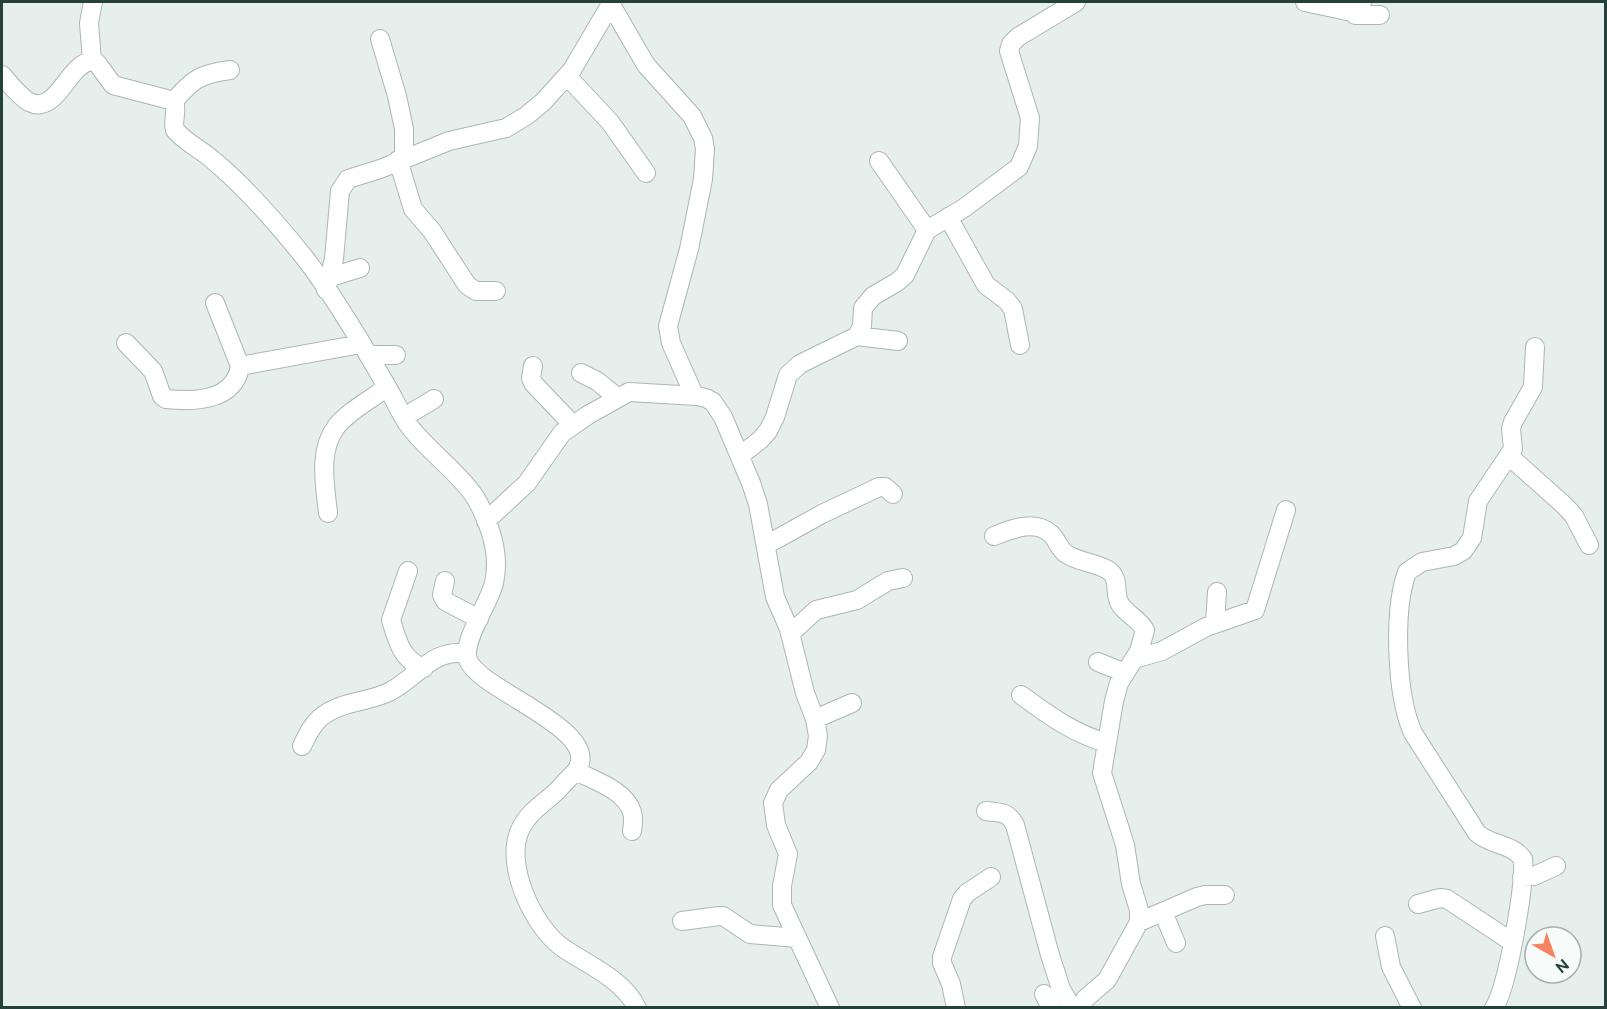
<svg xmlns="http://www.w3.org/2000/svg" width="1607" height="1009" viewBox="0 0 1607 1009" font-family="Ubuntu,sans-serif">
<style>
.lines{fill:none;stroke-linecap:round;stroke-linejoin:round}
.minor-casing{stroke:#a8b8b2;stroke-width:20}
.minor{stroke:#fff;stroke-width:18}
</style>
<rect width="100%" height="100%" fill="#e6efeb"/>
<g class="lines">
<g class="minor-casing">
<path id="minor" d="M 1305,2 L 1347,11 L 1356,10 L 1362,2
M 610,3 L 646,65 L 692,116 L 703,138 L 705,149 L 703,179 L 689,249 L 668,326 L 671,343 L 694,395
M 1351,11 L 1355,15 L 1380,15
M 380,39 L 397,96 L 404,129 L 404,157
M 92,61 L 89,23 L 93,2
M 2,75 C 10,84 19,96 29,102 C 57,116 68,63 92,61 L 97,63 L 113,85 L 174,101 C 178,110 172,121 175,130 C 186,143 202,150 214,161 C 244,186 280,227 304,257 C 332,293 360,340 383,380 C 392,394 398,409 407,423 C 426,450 457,470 475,497 C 481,507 486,519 490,530 C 496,548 498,565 494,583 C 490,602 461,642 468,660 C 480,691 605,730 576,771 C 569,778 563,784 557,791 C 543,804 528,812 520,830 C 504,865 534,928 563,948 C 588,965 623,979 637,1008
M 567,76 L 610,122 L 646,173
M 174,101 C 193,79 200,74 230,70
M 398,160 L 413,209 L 432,231 L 467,285 L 476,291 L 496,291
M 879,161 L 927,230
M 948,217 L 986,285 L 1007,301 L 1013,309 L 1020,345
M 331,277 L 360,268
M 326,290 L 334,259 L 340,191 L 348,179 L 380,169 L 449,141 L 506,128 L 526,116 L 543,102 L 572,70 L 612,2
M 215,303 L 240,366
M 857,336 L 898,341
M 126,343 L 153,371 L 162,396 L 166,399 C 194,402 235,401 240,366 L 361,344
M 368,355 L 396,355
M 533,366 L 531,378 L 533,383 L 573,425
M 581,373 L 597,381 L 618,398
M 404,417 L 434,399
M 741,455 L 760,440 L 768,431 L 775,417 L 788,375 L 800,364 L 857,336 L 862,326 L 863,308 L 873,296 L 897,282 L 905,275 L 927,230 L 964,208 L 1019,167 L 1028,146 L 1030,118 L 1009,51 L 1011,44 L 1018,37 L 1076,2
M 1509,456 L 1565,506 L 1574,516 L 1589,545
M 328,513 C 325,485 318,451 336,427 C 347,412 372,399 387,387
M 486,521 L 527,483 L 562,433 L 588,415 L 629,392 L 697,396 L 706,398 L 713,402 L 723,417 L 751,483 L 758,504 L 775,597 L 789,629 L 805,693 L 815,719 L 818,736 L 816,750 L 809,762 L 779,790 L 773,803 L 776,825 L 788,854 L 782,886 L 782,905 L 830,1008
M 994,536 C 1012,529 1035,519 1051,534 C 1057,540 1059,548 1065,553 C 1077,562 1094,562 1108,570 C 1121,579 1113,592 1120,604 C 1126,614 1139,619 1145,630 L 1139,651 L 1119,683 L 1114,701 L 1102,773 L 1125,845 L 1131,884 L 1139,910 L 1139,922 L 1107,980 L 1085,999 L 1080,1008
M 766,545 L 822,514 L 879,487 L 885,487 L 893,494
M 408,571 L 391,620 C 397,640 402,661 424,668
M 445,581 L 442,595 L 445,601 L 479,619
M 1215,623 L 1217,592
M 790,634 L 816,610 L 857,600 L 888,581 L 903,578
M 1134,659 L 1162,651 L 1206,627 L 1255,610 L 1286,510
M 1098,662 L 1125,673
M 1021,695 C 1050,716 1071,732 1106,743
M 815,719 L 852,703
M 302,746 C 307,736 311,726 320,718 C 340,701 366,703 389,692 C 419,677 430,649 467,653
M 576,771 C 595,781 625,790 632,812 C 634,818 633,825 632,831
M 986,811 C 1000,813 1008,811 1015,825 L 1050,955 L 1061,989 L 1069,1003 L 1077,1008
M 1522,877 L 1534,876 L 1556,866
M 1418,904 L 1440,898 L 1447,899 L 1512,942
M 1163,912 L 1176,943
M 682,921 L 719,916 L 723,916 L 750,934 L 797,938
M 1139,922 L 1197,897 L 1205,895 L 1225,895
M 1385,936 L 1391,967 L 1412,1008
M 1044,994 L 1051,1008
M 956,1008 L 951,984 L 942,963 L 942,957 L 962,899 L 967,893 L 991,877
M 1494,1008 C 1508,986 1525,885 1523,859 C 1512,843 1491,846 1477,833 L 1413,733 C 1396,695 1393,611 1407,572 L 1422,562 L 1454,556 L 1463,551 L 1472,538 L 1478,501 L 1513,449 L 1511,429 L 1513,422 L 1533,387 L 1535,347"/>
</g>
<use href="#minor" class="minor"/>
</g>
<rect width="1607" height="1009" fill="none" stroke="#24423a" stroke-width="6"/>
<g transform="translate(1553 955) rotate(140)"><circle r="28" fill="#f7fbf9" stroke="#a3b1ad" stroke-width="1.5"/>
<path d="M0-4.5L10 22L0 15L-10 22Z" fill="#f4845f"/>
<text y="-9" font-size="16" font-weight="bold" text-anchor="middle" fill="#24423a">N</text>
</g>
</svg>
